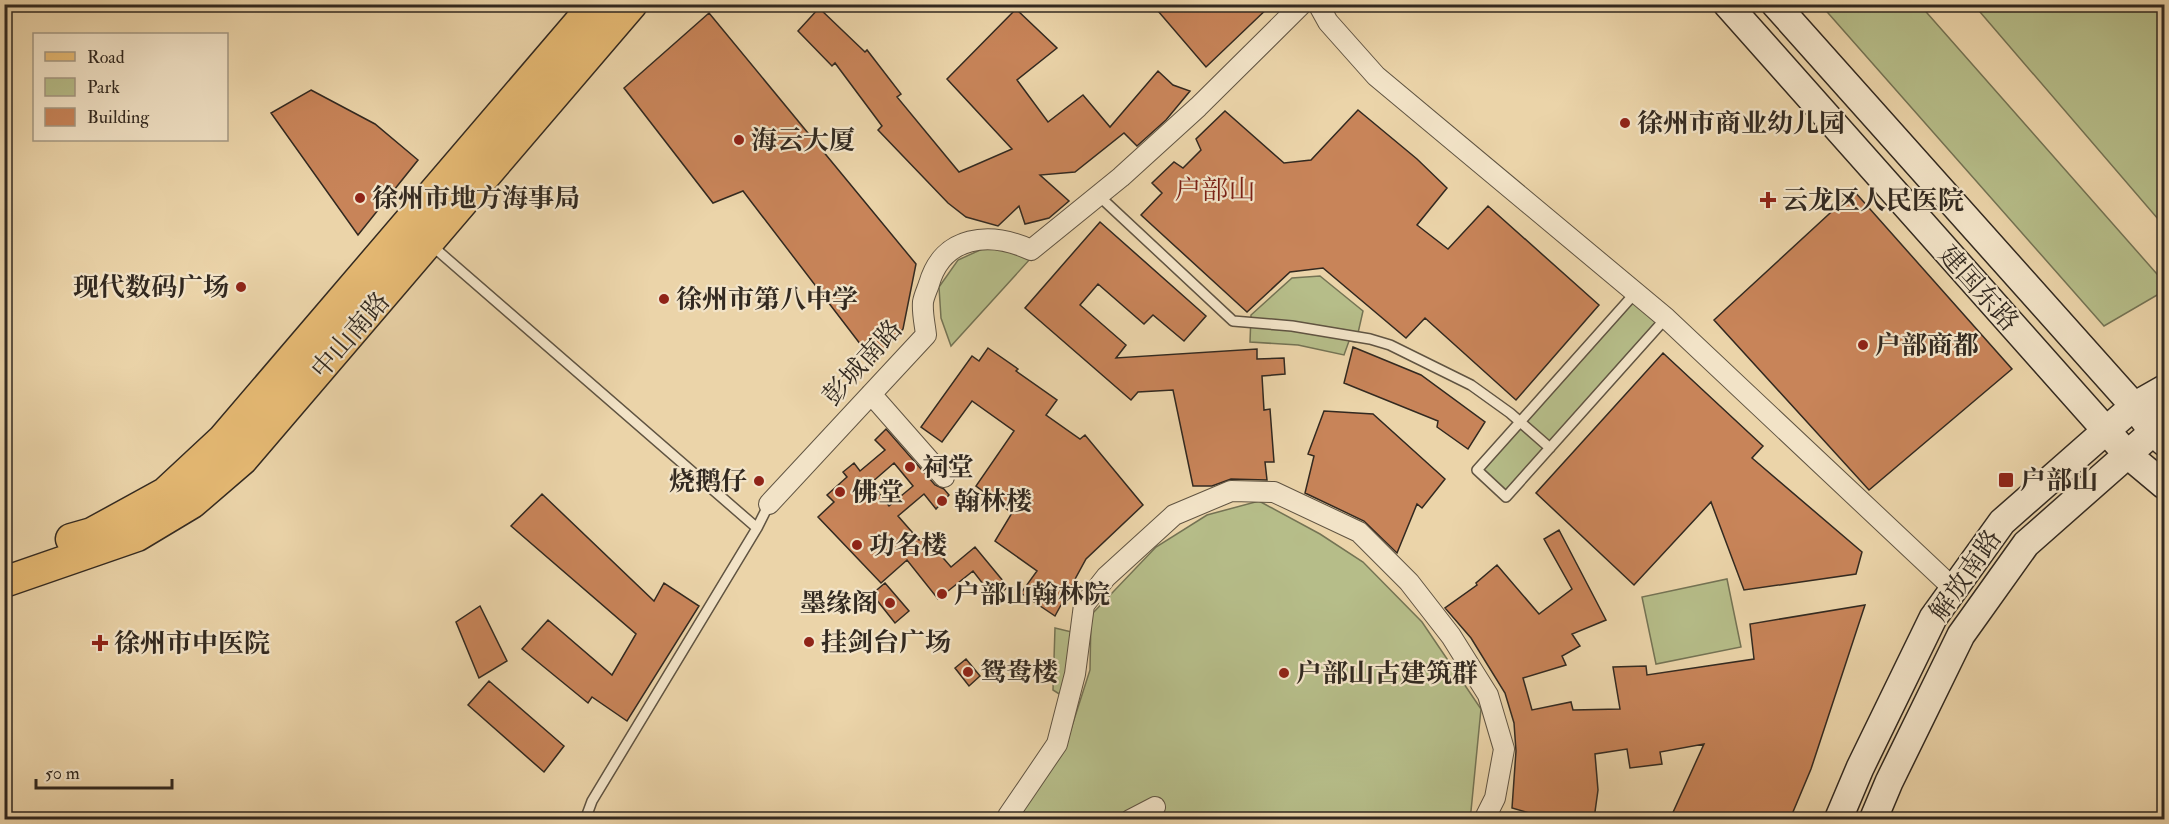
<svg xmlns="http://www.w3.org/2000/svg" width="2169" height="824" viewBox="0 0 2169 824" font-family="'IM FELL Double Pica','Noto Serif SC',serif">
<style>
.green{fill:#b6bd89;stroke:#747354;stroke-width:1.5}
.building{fill:#c88459;stroke:#322920;stroke-width:1.5;fill-rule:evenodd}
.lines{fill:none;stroke-linecap:round;stroke-linejoin:round}
.lane-casing{stroke:#605442;stroke-width:12}
.street-casing{stroke:#605442;stroke-width:22}
.secondary-casing{stroke:#322920;stroke-width:30}
.primary-casing{stroke:#322920;stroke-width:33}
.lane{stroke:#f2e3c7;stroke-width:9}
.street{stroke:#f2e3c7;stroke-width:20}
.secondary{stroke:#f2e3c7;stroke-width:27}
.primary{stroke:#e6ba74;stroke-width:30}
.poi-dot{fill:#8f2418;stroke:#f2e3c7;stroke-width:2}
.labels{text-anchor:middle;stroke-width:4.5;stroke-linejoin:round;paint-order:stroke}
.poi-label{font-size:26px;font-weight:bold;fill:#322920;stroke:#f2e3c7;text-anchor:start}
.street-label{font-size:26px;fill:#322920;stroke:#f2e3c7}
.neighbourhood-label{font-size:27px;fill:#7a1f14;stroke:#f2e3c7}
</style>
<rect width="100%" height="100%" fill="#ebd4a9"/>
<filter id="stains"><feTurbulence type="fractalNoise" baseFrequency=".00333" numOctaves="4"/><feColorMatrix values="0 0 0 0 .2 0 0 0 0 .09 0 0 0 0 .02 0 0 0 .5 -.17"/></filter>
<radialGradient id="worn" r=".72"><stop offset=".6" stop-color="#630" stop-opacity="0"/><stop offset="1" stop-color="#630" stop-opacity=".3"/></radialGradient>
<path class="green" d="M 1821,5 L 1920,5 L 2164,282 L 2164,291 L 2104,326 Z
M 1974,5 L 2164,5 L 2164,226 Z
M 989,246 L 1031,258 L 951,346 L 941,318 L 939,287 L 958,260 Z
M 1320,276 L 1363,311 L 1356,342 L 1349,341 L 1344,355 L 1298,345 L 1250,342 L 1251,315 L 1292,278 Z
M 1632,297 L 1661,324 L 1506,497 L 1477,470 Z
M 1259,501 L 1320,534 L 1363,562 L 1422,622 L 1481,709 L 1471,811 L 1467,819 L 1027,820 L 1020,805 L 1064,751 L 1090,670 L 1091,615 L 1156,547 L 1207,515 Z
M 1727,579 L 1741,647 L 1656,664 L 1642,597 Z
M 1055,628 L 1076,633 L 1064,697 L 1053,690 Z"/>
<path class="building" d="M 1152,4 L 1272,4 L 1206,67 Z
M 819,8 L 865,52 L 867,50 L 901,94 L 897,97 L 959,172 L 1012,149 L 947,79 L 1016,9 L 1057,48 L 1017,80 L 1048,122 L 1083,95 L 1110,127 L 1158,71 L 1173,85 L 1190,91 L 1166,120 L 1137,146 L 1124,133 L 1075,172 L 1040,175 L 1069,201 L 1049,218 L 1025,224 L 1019,206 L 998,226 L 966,217 L 948,203 L 878,130 L 882,126 L 835,63 L 832,66 L 798,31 Z
M 709,13 L 916,264 L 903,329 L 874,362 L 743,191 L 713,203 L 624,88 Z
M 311,90 L 375,124 L 418,160 L 358,235 L 271,113 Z
M 1358,110 L 1417,159 L 1447,188 L 1417,225 L 1448,249 L 1488,206 L 1599,305 L 1516,400 L 1425,318 L 1406,338 L 1323,268 L 1290,272 L 1247,312 L 1141,215 L 1162,193 L 1152,183 L 1174,162 L 1183,168 L 1201,150 L 1196,139 L 1225,111 L 1284,163 L 1311,160 Z
M 1854,191 L 2012,369 L 1869,490 L 1714,320 Z
M 1100,222 L 1206,316 L 1184,341 L 1153,315 L 1144,324 L 1098,284 L 1080,305 L 1126,345 L 1116,358 L 1257,349 L 1257,359 L 1284,358 L 1285,374 L 1262,376 L 1264,410 L 1270,409 L 1274,462 L 1265,462 L 1267,480 L 1231,479 L 1212,486 L 1193,486 L 1173,390 L 1138,392 L 1131,400 L 1025,308 Z
M 1353,347 L 1421,375 L 1485,422 L 1468,449 L 1437,427 L 1438,421 L 1344,383 Z
M 988,348 L 1018,369 L 1016,371 L 1057,400 L 1046,415 L 1080,439 L 1085,435 L 1143,505 L 1086,559 L 1055,616 L 1021,593 L 1037,571 L 995,541 L 1012,513 L 976,486 L 1014,431 L 972,401 L 942,442 L 921,427 L 972,356 L 979,361 Z
M 1663,353 L 1763,446 L 1752,458 L 1862,552 L 1856,574 L 1744,590 L 1711,502 L 1634,585 L 1536,493 Z
M 1324,411 L 1373,414 L 1445,479 L 1422,508 L 1417,504 L 1397,553 L 1364,521 L 1305,493 L 1314,456 L 1308,454 Z
M 886,429 L 935,485 L 944,489 L 949,495 L 936,509 L 924,494 L 898,516 L 919,540 L 924,536 L 951,567 L 975,547 L 1008,587 L 994,598 L 973,571 L 938,599 L 907,560 L 881,583 L 818,517 L 834,502 L 827,495 L 847,477 L 843,472 L 854,463 L 860,471 L 885,450 L 875,440 ZM 894,463 L 913,486 L 889,506 L 871,483 Z
M 542,494 L 654,601 L 664,583 L 699,606 L 627,721 L 592,697 L 588,703 L 522,649 L 548,620 L 612,675 L 636,634 L 511,526 Z
M 1559,530 L 1606,620 L 1572,634 L 1580,646 L 1562,656 L 1566,665 L 1523,678 L 1532,710 L 1571,702 L 1573,710 L 1620,709 L 1613,667 L 1646,666 L 1647,675 L 1754,659 L 1750,624 L 1865,605 L 1811,769 L 1790,819 L 1670,819 L 1704,744 L 1660,752 L 1662,764 L 1630,768 L 1627,749 L 1595,754 L 1598,790 L 1594,819 L 1550,819 L 1512,808 L 1516,751 L 1514,723 L 1505,693 L 1471,638 L 1445,608 L 1477,585 L 1476,583 L 1497,565 L 1539,614 L 1572,589 L 1544,539 Z
M 885,583 L 909,611 L 895,623 L 872,594 Z
M 480,606 L 507,661 L 479,678 L 456,622 Z
M 966,659 L 980,676 L 969,686 L 955,668 Z
M 489,681 L 564,746 L 544,772 L 468,705 Z"/>
<g class="lines">
<g class="lane-casing">
<path id="lane" d="M 1098,195 L 1233,321 L 1292,326 L 1370,339 L 1390,345 L 1471,385 L 1510,413 L 1550,448
M 430,244 L 757,528
M 1636,292 L 1477,470 L 1506,497 L 1666,318
M 585,820 L 592,801 L 757,528 L 769,504"/>
</g>
<g class="street-casing">
<path id="street" d="M 1318,4 L 1328,22 L 1376,76 L 1666,318 L 1953,588
M 871,394 L 944,477
M 769,504 L 926,335 C 925,325 922,313 923,302 C 924,296 927,290 929,284 C 943,235 990,231 1031,250 L 1121,177 L 1198,107 L 1302,4
M 1010,820 L 1008,816 L 1057,744 L 1075,674 L 1084,605 L 1106,577 L 1174,515 L 1231,491 L 1274,492 L 1359,532 L 1409,582 L 1451,636 L 1488,695 L 1504,749 L 1495,798 L 1484,820
M 1130,820 L 1155,807"/>
</g>
<g class="secondary-casing">
<path id="secondary" d="M 1727,4 L 2127,454 L 2164,485
M 1775,4 L 2134,406 L 2153,432 L 2164,442
M 1838,820 L 1860,768 L 1933,618 L 2002,522 L 2134,406 L 2164,389
M 1873,820 L 1889,782 L 1961,635 L 2026,544 L 2153,432 L 2164,409"/>
</g>
<g class="primary-casing">
<path id="primary" d="M 71,539 L 92,533 L 165,493 L 223,439 L 595,4
M 4,582 L 137,536 L 192,503 L 242,460 L 632,4"/>
</g>
<use href="#lane" class="lane"/>
<use href="#street" class="street"/>
<use href="#secondary" class="secondary"/>
<use href="#primary" class="primary"/>
</g>
<g class="poi-dot">
<circle cx="1625" cy="123" r="6"/>
<circle cx="739" cy="140" r="6"/>
<circle cx="360" cy="198" r="6"/>
<path d="M1765 191h6v6h6v6h-6v6h-6v-6h-6v-6h6z"/>
<circle cx="241" cy="287" r="6"/>
<circle cx="664" cy="299" r="6"/>
<circle cx="1863" cy="345" r="6"/>
<circle cx="910" cy="467" r="6"/>
<rect x="1998" y="472" width="16" height="16" rx="3"/>
<circle cx="759" cy="481" r="6"/>
<circle cx="840" cy="492" r="6"/>
<circle cx="942" cy="501" r="6"/>
<circle cx="857" cy="545" r="6"/>
<circle cx="942" cy="594" r="6"/>
<circle cx="890" cy="603" r="6"/>
<circle cx="809" cy="642" r="6"/>
<path d="M97 634h6v6h6v6h-6v6h-6v-6h-6v-6h6z"/>
<circle cx="968" cy="672" r="6"/>
<circle cx="1284" cy="673" r="6"/>
</g>
<g class="labels">
<g class="poi-label">
<text x="1637" y="132">徐州市商业幼儿园</text>
<text x="751" y="149">海云大厦</text>
<text x="372" y="207">徐州市地方海事局</text>
<text x="1782" y="209">云龙区人民医院</text>
<text x="229" y="296" text-anchor="end">现代数码广场</text>
<text x="676" y="308">徐州市第八中学</text>
<text x="1875" y="354">户部商都</text>
<text x="922" y="476">祠堂</text>
<text x="2020" y="489">户部山</text>
<text x="747" y="490" text-anchor="end">烧鹅仔</text>
<text x="852" y="501">佛堂</text>
<text x="954" y="510">翰林楼</text>
<text x="869" y="554">功名楼</text>
<text x="954" y="603">户部山翰林院</text>
<text x="878" y="612" text-anchor="end">墨缘阁</text>
<text x="821" y="651">挂剑台广场</text>
<text x="114" y="652">徐州市中医院</text>
<text x="980" y="681">鸳鸯楼</text>
<text x="1296" y="682">户部山古建筑群</text>
</g>
<g class="street-label">
<text transform="translate(1979 288) rotate(48)" y="9">建国东路</text>
<text transform="translate(350 335) rotate(-49)" y="9">中山南路</text>
<text transform="translate(862 362) rotate(-48)" y="9">彭城南路</text>
<text transform="translate(1965 575) rotate(-55)" y="9">解放南路</text>
</g>
<g class="neighbourhood-label">
<text x="1215" y="199">户部山</text>
</g>
</g>
<rect width="2169" height="824" fill="none" stroke="#ebd4a9" stroke-width="24"/>
<rect x="6" y="6" width="2157" height="812" fill="none" stroke="#322920" stroke-width="3"/>
<rect x="12" y="12" width="2145" height="800" fill="none" stroke="#322920" stroke-width="1.5"/>
<rect x="33" y="33" width="195" height="108" fill="#f2e3c7" stroke="#a59984" stroke-width="1.5"/>
<rect x="45" y="52" width="30" height="9" fill="#e6ba74" stroke="#a59984" stroke-width="1.5"/>
<text x="87" y="63" font-size="18" fill="#322920">Road</text>
<rect x="45" y="78" width="30" height="18" fill="#b6bd89" stroke="#a59984" stroke-width="1.5"/>
<text x="87" y="93" font-size="18" fill="#322920">Park</text>
<rect x="45" y="108" width="30" height="18" fill="#c88459" stroke="#a59984" stroke-width="1.5"/>
<text x="87" y="123" font-size="18" fill="#322920">Building</text>
<path d="M36 779v9h136v-9" fill="none" stroke="#322920" stroke-width="3"/>
<text x="45" y="779" font-size="18" fill="#322920" stroke="#f2e3c7" stroke-width="4.5" paint-order="stroke">50 m</text>
<rect width="100%" height="100%" filter="url(#stains)"/>
<rect width="100%" height="100%" fill="url(#worn)"/>
</svg>
